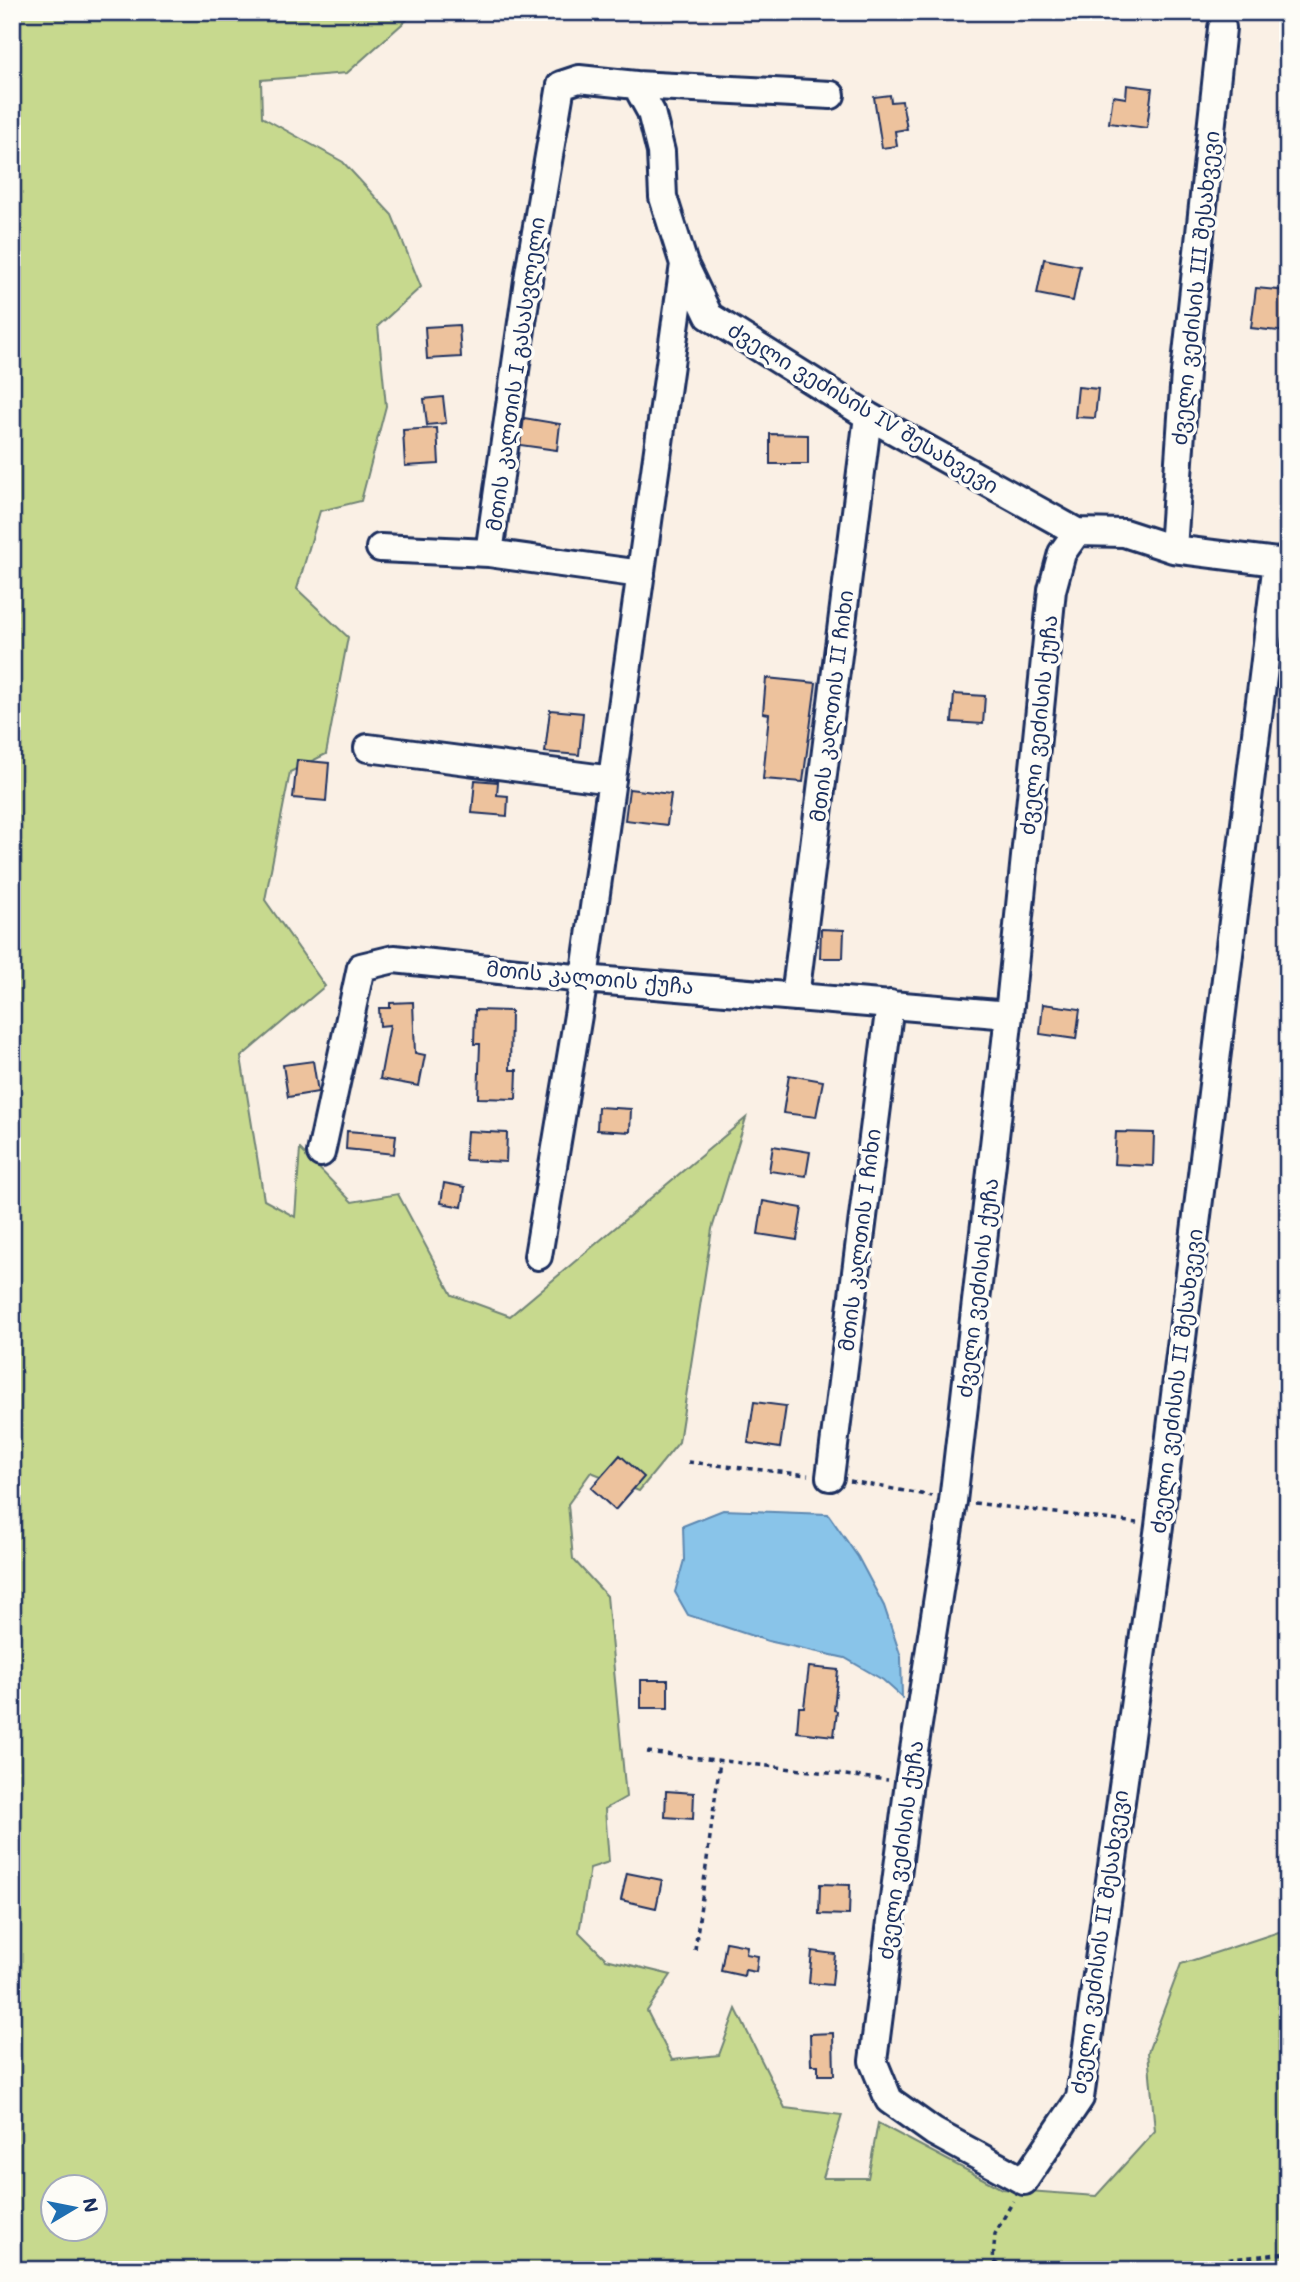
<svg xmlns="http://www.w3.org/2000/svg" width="1300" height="2282" viewBox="0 0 1300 2282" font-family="Mali,'Noto Sans Georgian',sans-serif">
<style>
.green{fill:#c7d98e;stroke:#718476;stroke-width:2;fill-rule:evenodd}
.water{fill:#89c4e9;stroke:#5d88b1;stroke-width:2}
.building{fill:#edc29d;stroke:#1b2f5e;stroke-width:2}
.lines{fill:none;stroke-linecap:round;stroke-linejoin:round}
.minor-casing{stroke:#1b2f5e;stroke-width:32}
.path{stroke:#1b2f5e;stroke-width:3.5;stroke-dasharray:5 5;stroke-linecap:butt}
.minor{stroke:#fdfcf7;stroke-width:26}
.labels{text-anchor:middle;stroke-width:7;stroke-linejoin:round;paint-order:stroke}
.street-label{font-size:21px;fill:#1b2f5e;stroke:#fdfcf7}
</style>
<rect width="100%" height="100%" fill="#faf0e5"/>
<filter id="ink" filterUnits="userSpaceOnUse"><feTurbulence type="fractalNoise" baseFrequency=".0143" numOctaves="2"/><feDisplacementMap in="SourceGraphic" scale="14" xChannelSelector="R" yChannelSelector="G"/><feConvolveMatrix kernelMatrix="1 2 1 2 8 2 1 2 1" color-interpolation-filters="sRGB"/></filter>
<g filter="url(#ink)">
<path class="green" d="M 12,12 L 431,12 L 410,17 L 347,73 L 261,80 L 262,117 L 343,162 L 392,215 L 421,287 L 378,326 L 386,406 L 361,501 L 320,511 L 297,589 L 348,637 L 326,754 L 290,772 L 265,900 L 325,986 L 241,1057 L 264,1200 L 295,1217 L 300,1149 L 352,1202 L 398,1194 L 452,1295 L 510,1316 L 746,1118 L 712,1229 L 679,1442 L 639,1491 L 591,1472 L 568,1504 L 573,1559 L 607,1596 L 626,1797 L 605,1809 L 609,1862 L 590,1868 L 579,1932 L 606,1959 L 671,1975 L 647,2011 L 672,2060 L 719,2055 L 736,2009 L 785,2108 L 842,2115 L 823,2178 L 868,2178 L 878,2123 L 1002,2189 L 1096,2196 L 1155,2131 L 1148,2052 L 1181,1964 L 1288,1929 L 1288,2270 L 12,2270 ZM 52,2188 L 94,2188 L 94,2230 L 52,2230 Z"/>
<path class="water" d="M 723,1510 L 828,1514 L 858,1557 L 884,1606 L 901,1657 L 902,1697 L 883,1680 L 845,1658 L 768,1641 L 688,1615 L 675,1592 L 684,1560 L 683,1526 Z"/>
<path class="building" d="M 1127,85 L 1152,88 L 1147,128 L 1109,123 L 1113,96 L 1126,98 Z
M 890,95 L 891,102 L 902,101 L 907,129 L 895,131 L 897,146 L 882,148 L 874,97 Z
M 1044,259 L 1080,266 L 1073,301 L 1037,294 Z
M 1256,288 L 1288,291 L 1288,332 L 1251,328 Z
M 459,325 L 461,357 L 427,359 L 425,327 Z
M 1078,387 L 1098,389 L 1095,418 L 1075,417 Z
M 443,397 L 446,423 L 427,425 L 424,399 Z
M 524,418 L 560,424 L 557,450 L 520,445 Z
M 437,428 L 439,464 L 405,466 L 403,430 Z
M 770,434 L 808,435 L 808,464 L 770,464 Z
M 766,678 L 816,683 L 803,782 L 763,779 L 769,714 L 763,713 Z
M 954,694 L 985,696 L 983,724 L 952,722 Z
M 550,710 L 583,713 L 579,755 L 545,752 Z
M 297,760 L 329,763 L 326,801 L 293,798 Z
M 475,780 L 498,782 L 497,795 L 508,796 L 507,816 L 472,813 Z
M 629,789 L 671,794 L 667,825 L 625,820 Z
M 821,929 L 844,930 L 843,958 L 820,958 Z
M 413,1002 L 415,1053 L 425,1055 L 419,1086 L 380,1079 L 390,1025 L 380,1026 L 379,1008 L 390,1008 L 390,1003 Z
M 1043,1004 L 1080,1009 L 1076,1039 L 1040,1034 Z
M 475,1010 L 511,1011 L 510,1070 L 517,1070 L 516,1099 L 478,1098 L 480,1044 L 474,1044 Z
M 313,1061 L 318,1092 L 288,1097 L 283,1065 Z
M 789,1075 L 823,1081 L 816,1117 L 783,1113 Z
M 598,1107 L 631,1109 L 630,1132 L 597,1130 Z
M 347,1131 L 396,1135 L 394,1154 L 346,1149 Z
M 467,1131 L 507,1133 L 506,1162 L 465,1160 Z
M 1116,1132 L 1154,1133 L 1153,1166 L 1114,1164 Z
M 773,1146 L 810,1152 L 806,1176 L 769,1171 Z
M 444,1183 L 465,1187 L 462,1207 L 441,1203 Z
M 763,1201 L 802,1208 L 797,1240 L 758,1234 Z
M 754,1402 L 786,1406 L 780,1448 L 748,1443 Z
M 620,1455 L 644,1477 L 615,1510 L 591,1488 Z
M 809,1667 L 838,1670 L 834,1710 L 837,1711 L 834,1736 L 797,1732 L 799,1707 L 804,1707 Z
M 641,1680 L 668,1680 L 668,1708 L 641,1708 Z
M 666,1791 L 694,1793 L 693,1819 L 665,1817 Z
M 627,1873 L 662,1880 L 656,1908 L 621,1900 Z
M 820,1884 L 850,1885 L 849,1915 L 819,1914 Z
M 726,1942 L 747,1946 L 746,1954 L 758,1956 L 756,1972 L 745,1970 L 744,1976 L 721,1971 Z
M 812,1951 L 835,1954 L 832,1985 L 809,1983 Z
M 833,2033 L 834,2075 L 818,2075 L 818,2065 L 811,2065 L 810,2034 Z"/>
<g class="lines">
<g class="minor-casing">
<path id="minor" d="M 636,85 L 831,95
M 380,548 L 489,553 L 641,574
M 1173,549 L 1185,373 L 1222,28
M 489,553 L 529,273 L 561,85 L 579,79 L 636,85 L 651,112 L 661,152 L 663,197 L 684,264 L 709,316 L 868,416 L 1077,532
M 1277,562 L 1159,1526 L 1080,2098 L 1024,2181 L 934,2132 L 889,2100 L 873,2061 L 909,1782 L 953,1501 L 1009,1015 L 1052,590 L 1062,553 L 1077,532 L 1124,533 L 1173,549 L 1277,562 L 1288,560
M 368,748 L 612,780
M 795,997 L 868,416
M 321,1153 L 361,967 L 394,959 L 584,979 L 1009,1015
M 538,1256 L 584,979 L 684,264
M 830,1477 L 890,1004"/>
</g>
<path class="path" d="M 1285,537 L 1288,528
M 688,1462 L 808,1475
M 850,1481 L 932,1496
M 974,1503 L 1137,1523
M 647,1752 L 888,1780
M 695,1950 L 720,1761
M 1006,2270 L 993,2261 L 995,2234 L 1013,2201
M 1129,2270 L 1288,2253"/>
<use href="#minor" class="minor"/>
</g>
</g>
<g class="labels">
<g class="street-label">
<text transform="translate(1196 288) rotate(-84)" y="7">ძველი ვეძისის III შესახვევი</text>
<text transform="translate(516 374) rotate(-82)" y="7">მთის კალთის I გასასვლელი</text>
<text transform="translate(863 408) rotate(31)" y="7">ძველი ვეძისის IV შესახვევი</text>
<text transform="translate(832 706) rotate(-83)" y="7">მთის კალთის II ჩიხი</text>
<text transform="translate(1039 725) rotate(-84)" y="7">ძველი ვეძისის ქუჩა</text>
<text transform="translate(590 978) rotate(5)" y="7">მთის კალთის ქუჩა</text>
<text transform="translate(860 1240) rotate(-83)" y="7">მთის კალთის I ჩიხი</text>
<text transform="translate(978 1288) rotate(-83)" y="7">ძველი ვეძისის ქუჩა</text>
<text transform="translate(1177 1381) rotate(-83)" y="7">ძველი ვეძისის II შესახვევი</text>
<text transform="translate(901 1850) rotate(-82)" y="7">ძველი ვეძისის ქუჩა</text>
<text transform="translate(1100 1942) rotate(-82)" y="7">ძველი ვეძისის II შესახვევი</text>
</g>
</g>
<rect width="1300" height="2282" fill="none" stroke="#fdfcf7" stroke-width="42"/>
<rect x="21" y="21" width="1258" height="2240" fill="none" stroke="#1b2f5e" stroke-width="2.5" filter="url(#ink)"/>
<g transform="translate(74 2208) rotate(80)"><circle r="33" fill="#fdfcf7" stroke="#a3aaba" stroke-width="2"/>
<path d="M0-5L12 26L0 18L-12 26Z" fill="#1f6fb2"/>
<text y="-10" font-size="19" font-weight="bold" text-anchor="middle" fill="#1b2f5e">N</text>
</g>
</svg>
